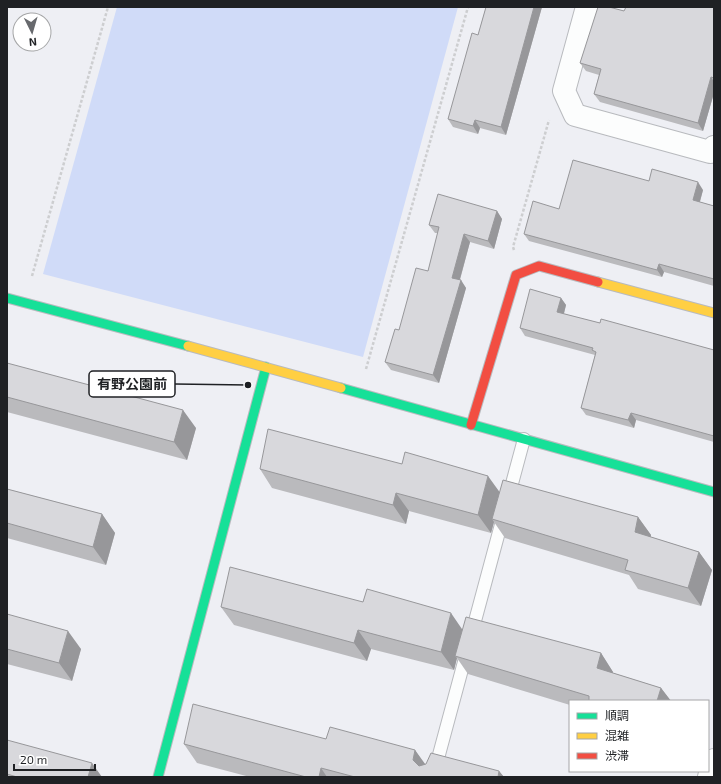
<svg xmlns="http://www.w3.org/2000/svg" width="721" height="784" viewBox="0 0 721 784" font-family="'Exo 2','Noto Sans JP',sans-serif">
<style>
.green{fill:#d0dbf8}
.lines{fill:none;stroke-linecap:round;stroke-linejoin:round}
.lane-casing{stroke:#b8babe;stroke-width:14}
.street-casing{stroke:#b8babe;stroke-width:24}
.fast-casing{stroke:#b8babe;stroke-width:11}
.slow-casing{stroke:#b8babe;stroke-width:11}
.jam-casing{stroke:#b8babe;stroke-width:11}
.path{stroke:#cdced0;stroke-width:2.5;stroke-dasharray:3 2;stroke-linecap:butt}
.lane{stroke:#fcfdfd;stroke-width:12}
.street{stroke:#fcfdfd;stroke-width:22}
.fast{stroke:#16e098;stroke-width:9}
.slow{stroke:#ffcf43;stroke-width:9}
.jam{stroke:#f24e42;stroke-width:9}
.wall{fill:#bababd}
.shaded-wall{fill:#97979a}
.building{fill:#d8d8dc;stroke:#97979a}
.leader{fill:none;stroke:#1f2124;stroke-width:1.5}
.callout-dot{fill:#1f2124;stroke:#fff;stroke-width:1.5}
.callout{fill:#fff;stroke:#1f2124;stroke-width:1.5}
.callout-label{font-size:14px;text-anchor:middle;font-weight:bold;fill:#1f2124}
</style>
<rect width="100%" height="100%" fill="#eeeff4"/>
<path class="green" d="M 117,7 L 458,7 L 363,357 L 43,274 Z"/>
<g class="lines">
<g class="lane-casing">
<path id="lane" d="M 433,777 L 524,439"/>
</g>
<g class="street-casing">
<path id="street" d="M 587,7 L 564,91 L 575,115 L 710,152 L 714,147
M 709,777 L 714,760"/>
</g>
<g class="fast-casing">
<path id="fast" d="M 7,298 L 188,346
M 341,388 L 714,492
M 158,777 L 266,367"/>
</g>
<g class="slow-casing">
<path id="slow" d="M 598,282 L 714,313
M 188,346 L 341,388"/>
</g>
<g class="jam-casing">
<path id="jam" d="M 471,425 L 516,275 L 539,266 L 598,282"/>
</g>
<path class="path" d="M 514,250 L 513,247 L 549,120
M 32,276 L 108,7
M 366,369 L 468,7"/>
<use href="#lane" class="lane"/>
<use href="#street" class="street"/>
<use href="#fast" class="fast"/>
<use href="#slow" class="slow"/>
<use href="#jam" class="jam"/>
</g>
<path class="wall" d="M 486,7 L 542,7 L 506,135 L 480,128 L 478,134 L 453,127 L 448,119 L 478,35 Z
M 714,7 L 714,93 L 703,131 L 600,102 L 594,94 L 599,75 L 586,71 L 580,63 L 624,11 Z
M 649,181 L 703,190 L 700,202 L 714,206 L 714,286 L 664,272 L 662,277 L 529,241 L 524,234 L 559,209 Z
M 497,211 L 502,219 L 494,249 L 470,242 L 460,280 L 466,288 L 439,383 L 391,370 L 385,362 L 399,330 L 428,271 L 438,233 L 435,233 L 429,225 Z
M 561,298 L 566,305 L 564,314 L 600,323 L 714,350 L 714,442 L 636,420 L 634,428 L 586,415 L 581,408 L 595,355 L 525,336 L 520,328 Z
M 7,363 L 196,428 L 187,460 L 7,412 Z
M 260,469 L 500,492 L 638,517 L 651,535 L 651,537 L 699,552 L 712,570 L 701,606 L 638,589 L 629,575 L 505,538 L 494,522 L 491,533 L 409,511 L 406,524 L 272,488 Z
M 7,489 L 102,514 L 115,533 L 106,565 L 7,538 Z
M 221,607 L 463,629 L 601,653 L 613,672 L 613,673 L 661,688 L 671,701 L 570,701 L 570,705 L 468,674 L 457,658 L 454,670 L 371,649 L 367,661 L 234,625 Z
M 7,614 L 81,649 L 72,681 L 7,664 Z
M 326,739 L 415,750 L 424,764 L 499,771 L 504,777 L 250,777 L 197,763 L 184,744 Z
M 7,740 L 102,777 L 7,777 Z"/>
<path class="shaded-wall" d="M 534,7 L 542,7 L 506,135 L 501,127 Z
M 711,77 L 714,82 L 714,93 L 703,131 L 698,123 Z
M 475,120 L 480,128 L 478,134 L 473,126 Z
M 698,182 L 703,190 L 698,208 L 693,200 Z
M 497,211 L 502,219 L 494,249 L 488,241 Z
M 464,234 L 470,242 L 458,286 L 452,278 Z
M 659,264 L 664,272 L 662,277 L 657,270 Z
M 461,280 L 466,288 L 439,383 L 433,375 Z
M 561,298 L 566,305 L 562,320 L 557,312 Z
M 183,410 L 196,428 L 187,460 L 174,442 Z
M 631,413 L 636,420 L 634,428 L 628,420 Z
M 488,476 L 501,494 L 492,519 L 494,522 L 491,533 L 478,515 Z
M 396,493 L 409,511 L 406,524 L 393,505 Z
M 102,514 L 115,533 L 106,565 L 93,547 Z
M 638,517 L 651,535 L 648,551 L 635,532 Z
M 699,552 L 712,570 L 701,606 L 688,588 Z
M 451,613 L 464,632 L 455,656 L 457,658 L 454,670 L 441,652 Z
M 358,630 L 371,649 L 367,661 L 354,643 Z
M 68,631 L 81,649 L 72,681 L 59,663 Z
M 601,653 L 613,672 L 610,687 L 597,668 Z
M 661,688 L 671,701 L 657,701 Z
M 415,750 L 428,768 L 426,777 L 413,760 Z
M 92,763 L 102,777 L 88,777 Z
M 321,768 L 327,777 L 319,777 Z
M 499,771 L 504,777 L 498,777 Z"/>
<path class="building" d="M 486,7 L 534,7 L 501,127 L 475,120 L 473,126 L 448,119 L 472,33 L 478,35 Z
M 598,7 L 609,7 L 624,11 L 626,7 L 714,7 L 714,78 L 711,77 L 698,123 L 594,94 L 601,69 L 580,63 Z
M 573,160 L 649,181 L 652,169 L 698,182 L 693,200 L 714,206 L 714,279 L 659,264 L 657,270 L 524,234 L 533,201 L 559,209 Z
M 438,194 L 497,211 L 488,241 L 464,234 L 452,278 L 461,280 L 433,375 L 385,362 L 395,329 L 399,330 L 416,268 L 428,271 L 439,227 L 429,225 Z
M 530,289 L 561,298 L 557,312 L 600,323 L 601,319 L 714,350 L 714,436 L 631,413 L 628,420 L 581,408 L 596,352 L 592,350 L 593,348 L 520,328 Z
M 7,363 L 183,410 L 174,442 L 7,397 Z
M 268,429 L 402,464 L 405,452 L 488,476 L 478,515 L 396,493 L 393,505 L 260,469 Z
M 503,480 L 638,517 L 635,532 L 699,552 L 688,588 L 625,570 L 628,560 L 492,519 Z
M 7,489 L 102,514 L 93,547 L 7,523 Z
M 230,567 L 363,602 L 367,589 L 451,613 L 441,652 L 358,630 L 354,643 L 221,607 Z
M 7,614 L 68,631 L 59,663 L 7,649 Z
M 466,617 L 601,653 L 597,668 L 661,688 L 657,701 L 589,701 L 589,696 L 455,656 Z
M 193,704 L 326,739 L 330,727 L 415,750 L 413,760 L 419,766 L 426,764 L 431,753 L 499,771 L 498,777 L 355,777 L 321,768 L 319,777 L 306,777 L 184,744 Z
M 7,740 L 92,763 L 88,777 L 17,777 L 7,774 Z"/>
<path class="leader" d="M248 385L175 384"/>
<circle class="callout-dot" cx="248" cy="385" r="4"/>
<rect class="callout" x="89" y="371" width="86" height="26" rx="4"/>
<g class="callout-label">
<text x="132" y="389">有野公園前</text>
</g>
<rect width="721" height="784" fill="none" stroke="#1f2124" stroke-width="16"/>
<rect x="569" y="700" width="140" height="72" fill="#ffffff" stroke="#a5a6a7"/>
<rect x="577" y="713" width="20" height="6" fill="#16e098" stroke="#a5a6a7"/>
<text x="605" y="720" font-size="12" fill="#1f2124">順調</text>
<rect x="577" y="733" width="20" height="6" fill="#ffcf43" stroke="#a5a6a7"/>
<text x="605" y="740" font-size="12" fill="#1f2124">混雑</text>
<rect x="577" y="753" width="20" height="6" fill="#f24e42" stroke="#a5a6a7"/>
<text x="605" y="760" font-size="12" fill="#1f2124">渋滞</text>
<g transform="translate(32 32) rotate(175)"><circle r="19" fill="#ffffff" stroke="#a5a6a7"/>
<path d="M0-3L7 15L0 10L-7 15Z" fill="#67696d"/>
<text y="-6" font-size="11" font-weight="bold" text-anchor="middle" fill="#1f2124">N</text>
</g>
<path d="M14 764v6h81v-6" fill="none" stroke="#1f2124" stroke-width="2"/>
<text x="20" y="764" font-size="12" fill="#1f2124" stroke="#ffffff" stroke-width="3" paint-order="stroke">20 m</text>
</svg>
